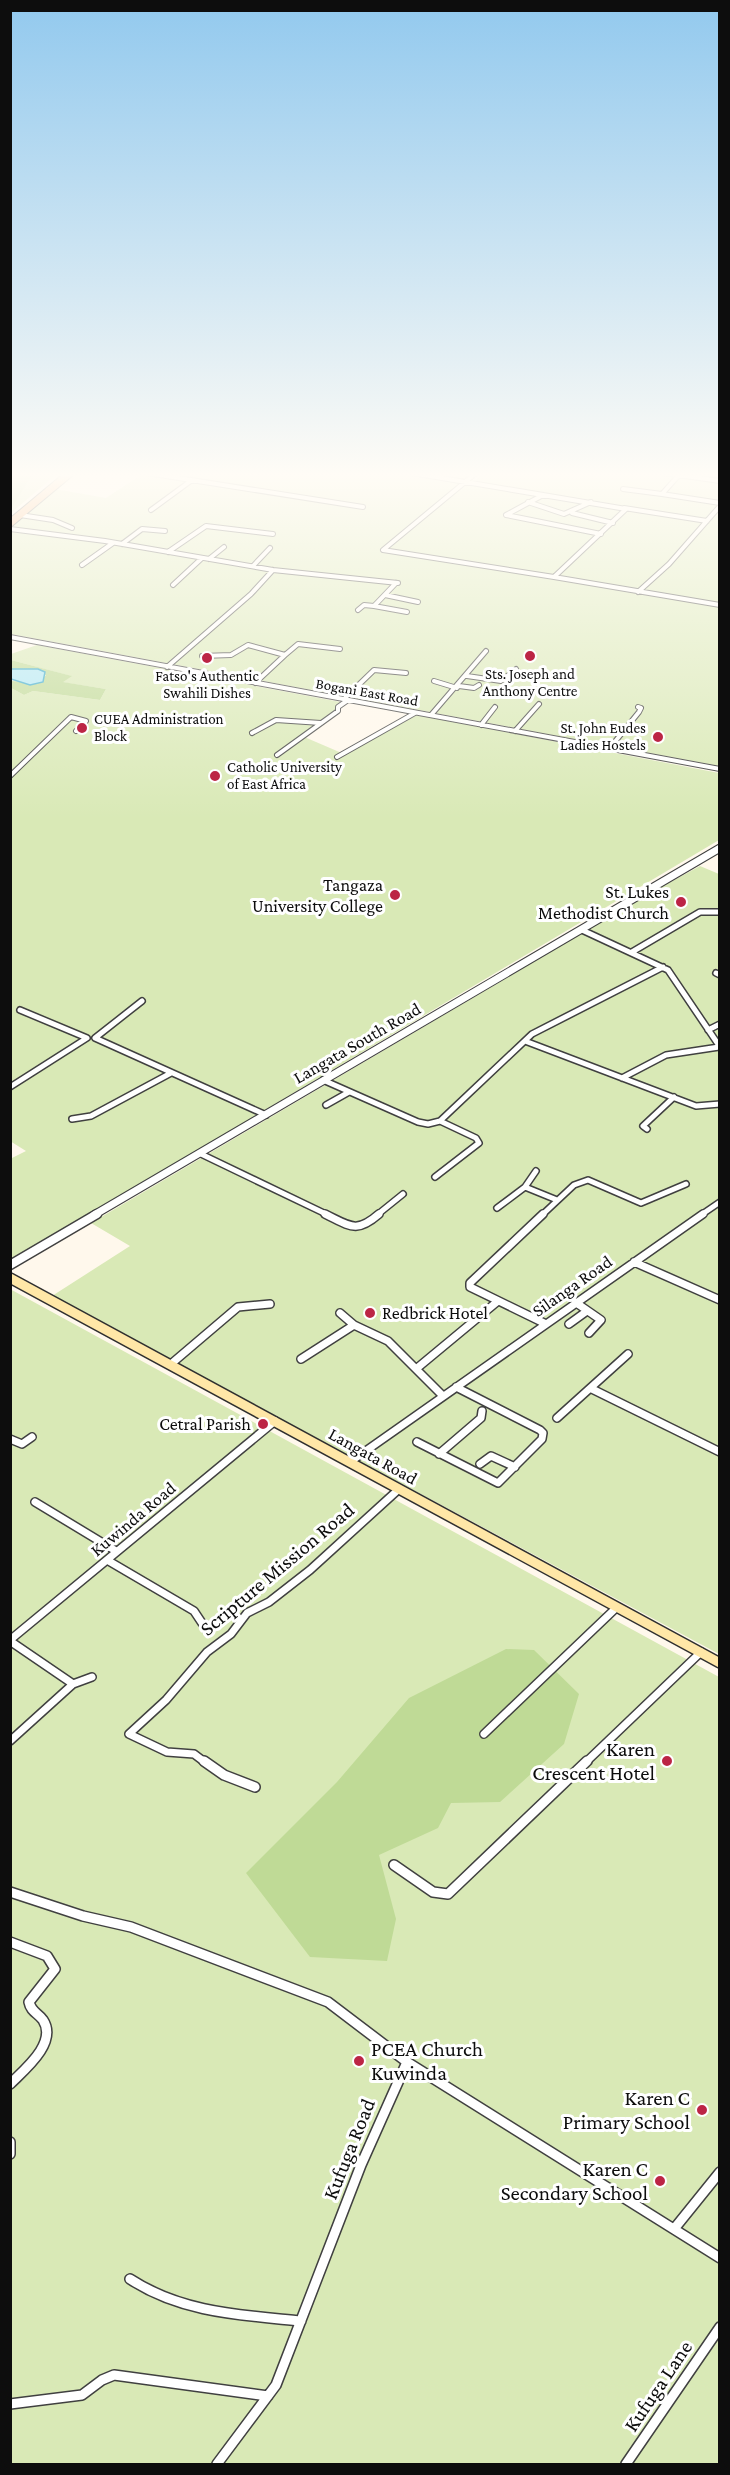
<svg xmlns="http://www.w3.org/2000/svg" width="730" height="2475" viewBox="0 0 730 2475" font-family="'Crimson Pro',serif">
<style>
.green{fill:#d9e9b6}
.forest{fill:#bfda96}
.water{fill:#b1e8f6;stroke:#38aacd;stroke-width:1.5}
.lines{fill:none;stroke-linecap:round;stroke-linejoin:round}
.minor-far3-casing{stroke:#404040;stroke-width:6}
.minor-far2-casing{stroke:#404040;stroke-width:8}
.minor-far1-casing{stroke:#404040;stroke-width:10}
.minor-casing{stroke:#404040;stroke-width:12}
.tertiary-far1-casing{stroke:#404040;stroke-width:9}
.tertiary-casing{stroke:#404040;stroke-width:11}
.secondary-casing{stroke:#2f2f2f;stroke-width:12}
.trunk-casing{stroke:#1e1e1e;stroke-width:9}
.minor-far3{stroke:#fff;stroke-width:4}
.minor-far2{stroke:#fff;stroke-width:5}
.minor-far1{stroke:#fff;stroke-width:7}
.minor{stroke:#fff;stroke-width:9}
.tertiary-far1{stroke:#fff;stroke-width:7}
.tertiary{stroke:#fff;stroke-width:8}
.secondary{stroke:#ffe7a7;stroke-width:9}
.trunk{stroke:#f69f5c;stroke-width:7}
.poi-dot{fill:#bc2545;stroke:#fff;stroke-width:2}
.labels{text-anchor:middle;stroke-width:6;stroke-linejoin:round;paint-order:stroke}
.far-poi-label{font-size:15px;fill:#0d0d0d;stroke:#fff}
.far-street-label{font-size:15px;fill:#0d0d0d;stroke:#fff}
.poi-label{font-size:18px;fill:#0d0d0d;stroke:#fff;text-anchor:end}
.street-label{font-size:18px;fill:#0d0d0d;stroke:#fff}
.near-street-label{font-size:21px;fill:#0d0d0d;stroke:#fff}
.near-poi-label{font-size:21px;fill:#0d0d0d;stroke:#fff;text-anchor:end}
</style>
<rect width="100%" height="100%" fill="#fff8ec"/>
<path class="green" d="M 11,473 L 58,473 L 11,513 Z
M 144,473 L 472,473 L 466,479 L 476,480 L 484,473 L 719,473 L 719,766 L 11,634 L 11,527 L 55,489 L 106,498 Z
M 37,645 L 346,703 L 302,736 L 344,754 L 417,715 L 719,773 L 719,840 L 11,1261 L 10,1159 L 26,1151 L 10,1141 L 11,688 L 24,695 L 33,691 L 100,700 L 106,689 L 61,682 L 71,676 L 11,660 L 11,654 Z
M 700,866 L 719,874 L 719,1654 L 52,1296 L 130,1246 L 91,1223 L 654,891 Z
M 10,1289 L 719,1677 L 719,2464 L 11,2464 Z"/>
<path class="forest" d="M 11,473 L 40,473 L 30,478 L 11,509 Z
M 11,660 L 72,676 L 63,682 L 106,689 L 100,700 L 33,691 L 24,695 L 11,688 L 11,681 L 38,683 L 46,675 L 11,669 Z
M 506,1649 L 534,1650 L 579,1694 L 564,1744 L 500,1802 L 451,1803 L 438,1828 L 379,1855 L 396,1919 L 387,1961 L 310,1957 L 246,1873 L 337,1782 L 409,1698 Z"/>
<path class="water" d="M 38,669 L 45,672 L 43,682 L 30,685 L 11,679 L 11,669 Z"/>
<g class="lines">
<g class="minor-far3-casing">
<path id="minor-far3" d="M 147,473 L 363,507
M 412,473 L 626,509 L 554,577 L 720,605
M 476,473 L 383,550 L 554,577
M 664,473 L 720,481
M 623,489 L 662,494 L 679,475
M 662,494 L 720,503
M 543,495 L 506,515 L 601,534
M 528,502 L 564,514 L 591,502
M 624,508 L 707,521
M 151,510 L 192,480
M 572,513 L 613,523
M 20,515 L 53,520 L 72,528
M 10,529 L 105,541 L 273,570 L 398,583
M 122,544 L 142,529 L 165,531
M 168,552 L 206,526 L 273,534
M 209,559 L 224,547
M 82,565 L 113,543
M 253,566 L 270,548
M 396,583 L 374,606 L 407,612
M 173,585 L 202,558
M 638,592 L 669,564 L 720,506
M 385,595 L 418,602
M 358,610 L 364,605 L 374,606
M 10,637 L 720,769
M 285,655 L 298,644 L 340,649
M 202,656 L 231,655 L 248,645 L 285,655 L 255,683
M 167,667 L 251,594 L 273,570
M 467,676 L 501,681 L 516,669
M 434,681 L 457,688
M 459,686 L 474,688 L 479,685
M 344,699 L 374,670 L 406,673
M 431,715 L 486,651
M 481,725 L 495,707
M 515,731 L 539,704
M 252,733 L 276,720 L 321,723
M 609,749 L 639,712 L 641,708 L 638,707
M 277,755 L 338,711 L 338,707 L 348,700
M 337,757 L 415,713
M 10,776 L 71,717 L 86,721 L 76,731"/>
</g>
<g class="minor-far2-casing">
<path id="minor-far2" d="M 582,930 L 668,970 L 720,1047
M 632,952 L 700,912 L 720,912
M 716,973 L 720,975
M 142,1001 L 95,1038 L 266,1115
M 708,1030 L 720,1024
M 525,1041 L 696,1106 L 720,1104
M 622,1078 L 666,1055 L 719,1047
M 323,1080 L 418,1122 L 428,1124 L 440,1121 L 532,1034 L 663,967
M 10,1087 L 87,1038 L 20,1010
M 326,1105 L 349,1092
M 72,1119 L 91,1116 L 171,1073
M 647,1129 L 643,1126 L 674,1097
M 201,1154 L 328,1215
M 435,1177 L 479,1143 L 476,1138 L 440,1121
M 525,1187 L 557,1200
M 497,1208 L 525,1187 L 536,1171
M 377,1215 L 403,1194
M 542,1215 L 574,1185 L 588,1180 L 641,1203 L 686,1184
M 701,1215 L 720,1202"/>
</g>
<g class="minor-far1-casing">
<path id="minor-far1" d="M 325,1214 C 350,1226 356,1234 379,1214
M 543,1214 L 470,1283 L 470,1287 L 544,1323
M 634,1262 L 720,1300
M 575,1302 L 601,1320 L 589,1333
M 340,1313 L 354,1325 L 388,1341 L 443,1396
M 569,1324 L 587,1311
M 301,1359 L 354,1325
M 171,1364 L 238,1307 L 270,1304
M 416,1369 L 498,1301
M 592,1389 L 720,1452
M 557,1418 L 628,1354
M 10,1439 L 22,1444 L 32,1437
M 417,1442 L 498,1483 L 542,1439 L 543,1433 L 540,1430 L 456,1387
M 439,1454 L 481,1418 L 482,1411
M 350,1462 L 703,1214
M 480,1464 L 491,1456 L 515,1467
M 35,1502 L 116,1551
M 107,1560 L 194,1611 L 206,1629
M 10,1640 L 275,1421
M 10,1641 L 73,1684 L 10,1741
M 73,1684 L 92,1677
M 484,1734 L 616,1608
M 206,1763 L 194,1754 L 167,1752 L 129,1734 L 166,1700 L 207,1652 L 231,1634 L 247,1613 L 269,1602 L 310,1570 L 399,1489
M 585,1763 L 701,1652"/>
</g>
<g class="minor-casing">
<path id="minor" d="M 204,1761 L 224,1775 L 255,1787
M 394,1865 L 433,1892 L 448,1894 L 587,1761
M 10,1892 L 83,1916 L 131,1927 L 328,2002 L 407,2062 L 720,2258
M 10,1942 L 47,1956 L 55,1969 L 29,2002 C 31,2012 38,2013 43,2020 C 58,2043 24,2070 10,2084
M 10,2142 L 10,2154
M 674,2229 L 720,2172
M 130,2279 C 182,2313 241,2315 301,2321
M 10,2404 L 82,2395 L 102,2380 L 114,2375 L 268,2396
M 217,2464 L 276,2385 L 361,2165 L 407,2062
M 626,2464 L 720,2327"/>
</g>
<g class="tertiary-far1-casing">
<path id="tertiary-far1" d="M 94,1215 L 720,848"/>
</g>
<g class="tertiary-casing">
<path id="tertiary" d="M 10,1265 L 97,1214"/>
</g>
<g class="secondary-casing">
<path id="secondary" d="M 10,1278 L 720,1663"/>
</g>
<g class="trunk-casing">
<path id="trunk" d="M 10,523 L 70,473"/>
</g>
<use href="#minor-far3" class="minor-far3"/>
<use href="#minor-far2" class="minor-far2"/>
<use href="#minor-far1" class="minor-far1"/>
<use href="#minor" class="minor"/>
<use href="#tertiary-far1" class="tertiary-far1"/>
<use href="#tertiary" class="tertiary"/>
<use href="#secondary" class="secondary"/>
<use href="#trunk" class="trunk"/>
</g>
<linearGradient id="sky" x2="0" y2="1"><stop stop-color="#92c9ee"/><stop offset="0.58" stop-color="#fffcf6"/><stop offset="1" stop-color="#fffcf6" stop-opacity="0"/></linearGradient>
<rect width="730" height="819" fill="url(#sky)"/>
<g class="poi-dot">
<circle cx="530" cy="656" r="6"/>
<circle cx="207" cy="658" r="6"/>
<circle cx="82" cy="728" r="6"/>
<circle cx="658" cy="737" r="6"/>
<circle cx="215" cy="776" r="6"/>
<circle cx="395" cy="895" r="6"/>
<circle cx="681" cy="902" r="6"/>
<circle cx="370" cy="1313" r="6"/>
<circle cx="263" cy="1424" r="6"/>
<circle cx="667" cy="1761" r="6"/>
<circle cx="359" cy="2061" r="6"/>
<circle cx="702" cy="2110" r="6"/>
<circle cx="660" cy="2181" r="6"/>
</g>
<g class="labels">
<g class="far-poi-label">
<text x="530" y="679">Sts. Joseph and<tspan x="530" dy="17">Anthony Centre</tspan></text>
<text x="207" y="681">Fatso's Authentic<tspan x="207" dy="17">Swahili Dishes</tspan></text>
<text x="94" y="724" text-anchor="start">CUEA Administration<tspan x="94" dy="17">Block</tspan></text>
<text x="646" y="733" text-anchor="end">St. John Eudes<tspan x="646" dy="17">Ladies Hostels</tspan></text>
<text x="227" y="772" text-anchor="start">Catholic University<tspan x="227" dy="17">of East Africa</tspan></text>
</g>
<g class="far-street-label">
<text transform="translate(367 692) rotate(10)" y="5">Bogani East Road</text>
</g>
<g class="poi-label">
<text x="383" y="891">Tangaza<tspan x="383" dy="21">University College</tspan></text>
<text x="669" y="898">St. Lukes<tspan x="669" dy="21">Methodist Church</tspan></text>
<text x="382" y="1319" text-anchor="start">Redbrick Hotel</text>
<text x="251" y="1430">Cetral Parish</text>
</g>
<g class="street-label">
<text transform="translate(357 1043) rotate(-30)" y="6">Langata South Road</text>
<text transform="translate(572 1286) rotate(-35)" y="6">Silanga Road</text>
<text transform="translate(373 1456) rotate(29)" y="6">Langata Road</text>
<text transform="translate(133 1519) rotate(-40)" y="6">Kuwinda Road</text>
</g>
<g class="near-street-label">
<text transform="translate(277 1569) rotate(-40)" y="7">Scripture Mission Road</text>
<text transform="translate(349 2149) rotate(-68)" y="7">Kufuga Road</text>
<text transform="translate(658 2386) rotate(-56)" y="7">Kufuga Lane</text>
</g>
<g class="near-poi-label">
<text x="655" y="1756">Karen<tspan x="655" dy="24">Crescent Hotel</tspan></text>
<text x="371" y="2056" text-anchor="start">PCEA Church<tspan x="371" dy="24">Kuwinda</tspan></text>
<text x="690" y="2105">Karen C<tspan x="690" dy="24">Primary School</tspan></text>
<text x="648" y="2176">Karen C<tspan x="648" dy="24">Secondary School</tspan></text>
</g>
</g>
<rect width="730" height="2475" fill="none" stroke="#0d0d0d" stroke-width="24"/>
</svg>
